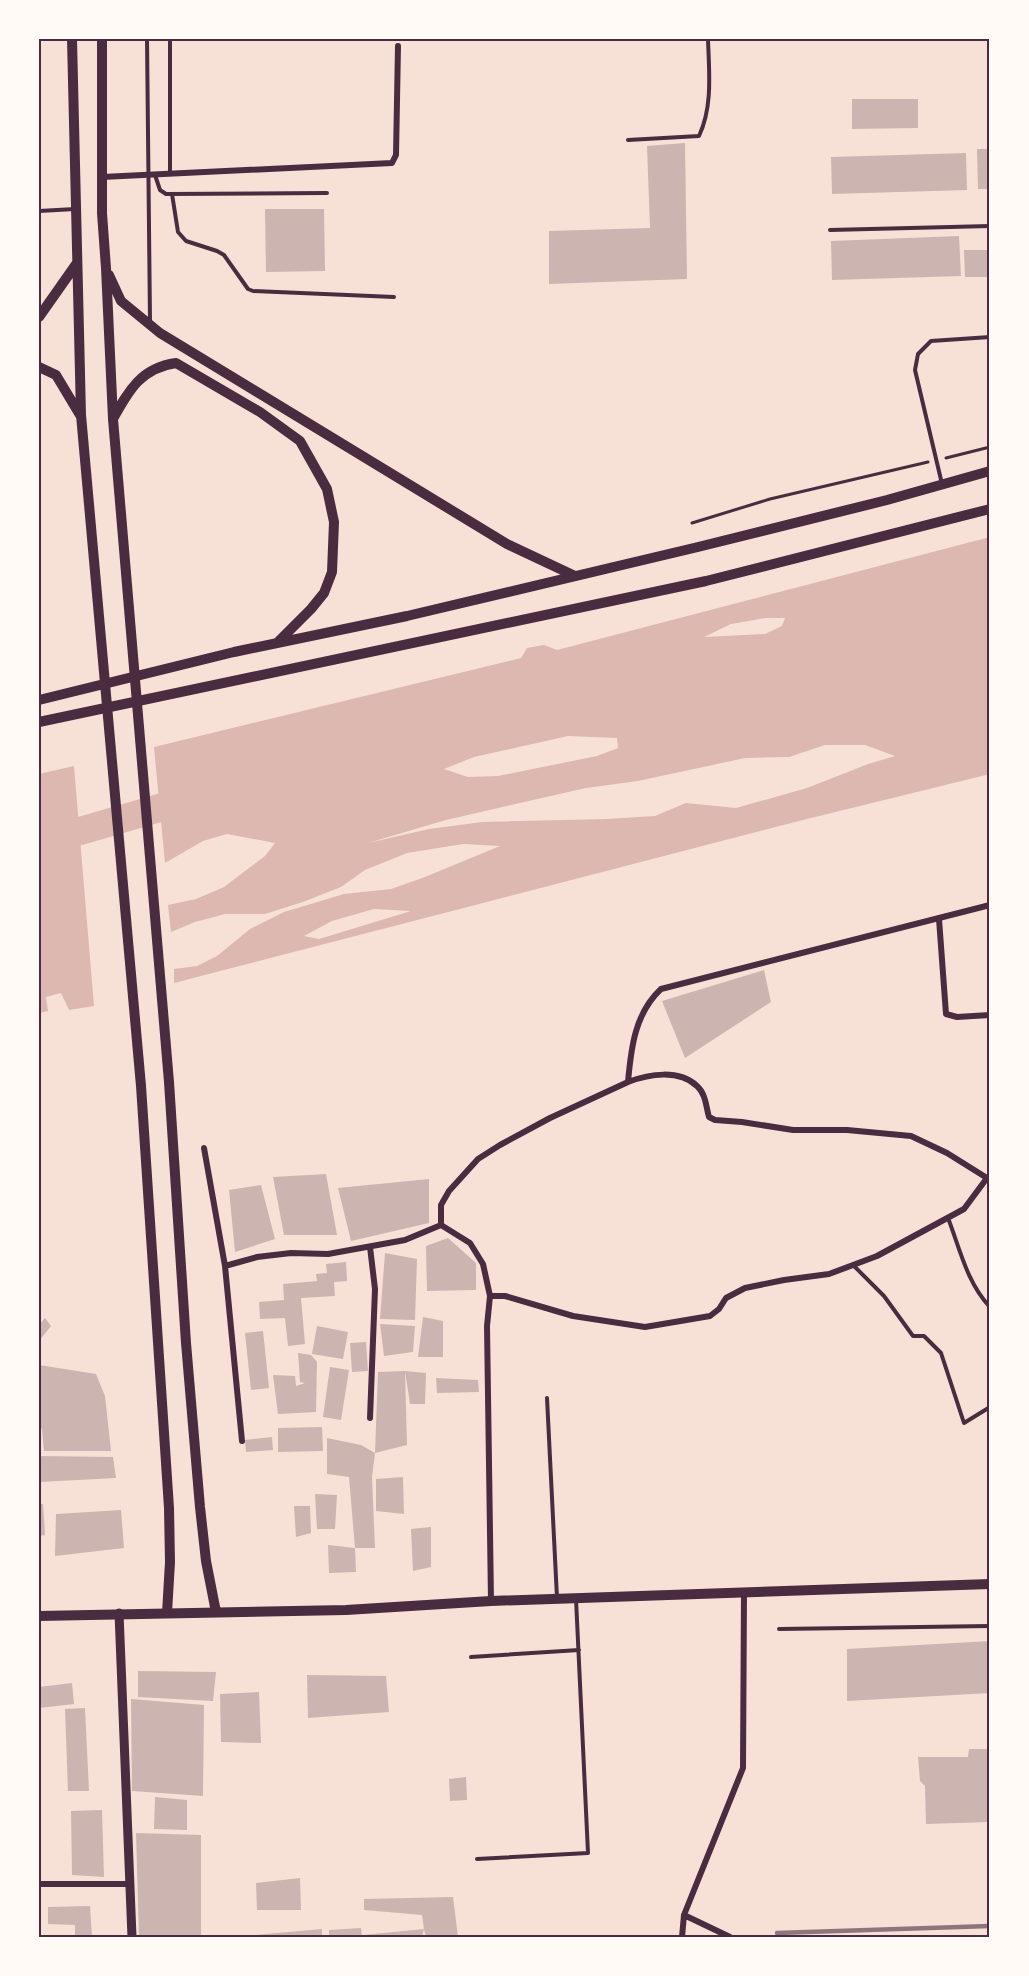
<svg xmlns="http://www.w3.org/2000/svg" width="1029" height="1976" viewBox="0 0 1029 1976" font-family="'Source Sans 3',sans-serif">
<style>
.water{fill:#dcb8b0;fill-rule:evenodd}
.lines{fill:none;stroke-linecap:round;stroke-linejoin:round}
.river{stroke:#dcb8b0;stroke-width:28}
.building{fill:#ccb4b1}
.path{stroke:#4a2c40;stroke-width:3}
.service{stroke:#4a2c40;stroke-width:4}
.minor{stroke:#4a2c40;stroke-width:6}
.tertiary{stroke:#4a2c40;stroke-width:9}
.secondary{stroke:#4a2c40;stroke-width:10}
.rail{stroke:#8f747c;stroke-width:4.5}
.neatline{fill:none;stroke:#4a2c40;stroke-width:2}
</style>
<rect width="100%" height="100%" fill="#f7e1d7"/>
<path class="water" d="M 990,537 L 990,774 L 803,820 L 174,983 L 174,969 L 197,966 L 217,956 L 250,929 L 284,912 L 344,894 L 391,889 L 425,877 L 500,846 L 463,844 L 407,853 L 365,870 L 341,887 L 303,902 L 265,914 L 225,914 L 195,922 L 171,932 L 168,905 L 196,899 L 224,887 L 265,856 L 275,843 L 227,834 L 203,841 L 165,863 L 154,747 L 521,658 L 527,648 L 544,645 L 557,650 ZM 766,618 L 785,618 L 782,626 L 765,634 L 704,637 L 731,624 ZM 568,736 L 617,738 L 618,748 L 597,756 L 498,776 L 468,777 L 444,769 L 474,757 ZM 825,745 L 865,745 L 895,756 L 868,764 L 807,788 L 736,808 L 686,803 L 655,816 L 606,819 L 482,822 L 429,829 L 368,843 L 446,820 L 586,788 L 638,781 L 745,758 L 789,757 ZM 374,909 L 411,911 L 319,939 L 304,936 L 332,921 Z
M 74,766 L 94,1006 L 69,1010 L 61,993 L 46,997 L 48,1011 L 39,1013 L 39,774 Z"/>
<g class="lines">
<path class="river" d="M 39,843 L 197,797"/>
</g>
<path class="building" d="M 852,99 L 918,99 L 918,128 L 852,129 Z
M 685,143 L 687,279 L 549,284 L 549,231 L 650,228 L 647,146 Z
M 977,149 L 990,149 L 990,189 L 978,189 Z
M 966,153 L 967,190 L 832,194 L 831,157 Z
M 265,209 L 324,209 L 325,271 L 266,272 Z
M 959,236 L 961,276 L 832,280 L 831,241 Z
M 964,250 L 990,250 L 990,277 L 965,277 Z
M 764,970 L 771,1002 L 685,1058 L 662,1001 Z
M 326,1174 L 337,1235 L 284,1235 L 273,1177 Z
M 429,1179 L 429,1223 L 351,1241 L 338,1188 Z
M 261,1185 L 275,1239 L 235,1252 L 229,1190 Z
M 448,1238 L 476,1263 L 476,1290 L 427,1291 L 426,1246 Z
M 385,1253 L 417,1259 L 415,1320 L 380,1319 Z
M 346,1262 L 347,1281 L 334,1282 L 335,1296 L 301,1298 L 305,1344 L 288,1346 L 285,1318 L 260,1319 L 259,1302 L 284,1300 L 283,1284 L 317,1281 L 316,1274 L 327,1273 L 326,1264 Z
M 423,1317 L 443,1321 L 443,1357 L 418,1357 Z
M 45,1318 L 51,1326 L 39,1341 L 39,1325 Z
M 380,1324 L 415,1326 L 413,1352 L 384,1356 Z
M 317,1326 L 348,1332 L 343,1359 L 312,1354 Z
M 263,1331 L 269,1388 L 251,1390 L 245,1333 Z
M 366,1342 L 368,1371 L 352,1372 L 350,1343 Z
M 298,1353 L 311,1355 L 317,1362 L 316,1412 L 278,1414 L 273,1375 L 295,1376 L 296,1386 L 305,1383 L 300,1382 Z
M 39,1365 L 96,1374 L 105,1396 L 111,1451 L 44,1451 L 42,1429 L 39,1426 Z
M 330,1367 L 349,1370 L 341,1420 L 323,1417 Z
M 405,1371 L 407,1445 L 375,1453 L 378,1372 Z
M 405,1371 L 426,1373 L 425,1404 L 410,1404 Z
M 436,1378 L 478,1380 L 479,1392 L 437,1393 Z
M 322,1427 L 323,1451 L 278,1452 L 278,1428 Z
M 272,1437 L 273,1450 L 246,1452 L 245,1440 Z
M 327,1438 L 361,1445 L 375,1453 L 372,1477 L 375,1548 L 355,1548 L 356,1572 L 329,1573 L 328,1545 L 355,1548 L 349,1477 L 327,1474 Z
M 39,1456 L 113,1457 L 116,1478 L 39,1482 Z
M 403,1477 L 404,1514 L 376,1511 L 376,1479 Z
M 315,1494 L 337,1495 L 335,1529 L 317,1529 Z
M 39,1504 L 43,1504 L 45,1535 L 39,1536 Z
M 294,1506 L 310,1506 L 311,1533 L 296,1537 Z
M 121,1510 L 124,1548 L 55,1556 L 56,1514 Z
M 431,1527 L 431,1567 L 413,1571 L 411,1529 Z
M 990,1641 L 990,1693 L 847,1701 L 847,1649 Z
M 138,1671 L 216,1672 L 213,1701 L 138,1697 Z
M 307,1675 L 386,1676 L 389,1712 L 308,1718 Z
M 72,1683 L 74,1704 L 39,1708 L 39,1687 Z
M 259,1692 L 261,1743 L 221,1742 L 220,1694 Z
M 131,1699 L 204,1705 L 203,1796 L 132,1791 Z
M 85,1708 L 89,1791 L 68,1791 L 65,1709 Z
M 969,1749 L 990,1749 L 990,1822 L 926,1824 L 925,1786 L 920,1781 L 918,1757 L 968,1757 Z
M 466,1777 L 467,1800 L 450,1801 L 449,1779 Z
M 155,1797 L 187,1800 L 187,1830 L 154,1829 Z
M 102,1810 L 104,1877 L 72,1875 L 71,1811 Z
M 136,1833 L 201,1835 L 201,1937 L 139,1937 Z
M 300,1878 L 301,1910 L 257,1910 L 256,1883 Z
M 453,1897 L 458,1937 L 426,1937 L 424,1929 L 422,1937 L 363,1937 L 363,1935 L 424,1929 L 422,1915 L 364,1910 L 364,1899 Z
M 90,1906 L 92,1937 L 75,1937 L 75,1925 L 48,1924 L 48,1907 Z
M 361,1928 L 362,1937 L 329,1937 L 329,1930 Z
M 322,1929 L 322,1937 L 255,1937 L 255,1935 Z"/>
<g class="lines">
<path class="path" d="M 946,458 L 990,447
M 692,523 L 770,499 L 928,462"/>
<path class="service" d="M 147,39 L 150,321
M 628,140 L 699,136 C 713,106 709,72 708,39
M 170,173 L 170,39
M 155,175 L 160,190 L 166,194 L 327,193
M 172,194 L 178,232 L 186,241 L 217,251 L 224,255 L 248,289 L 253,291 L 394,297
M 39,211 L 75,209
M 830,230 L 990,226
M 942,484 L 915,370 L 918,354 L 931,341 L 990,337
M 948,1218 C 960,1249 967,1283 990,1307
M 854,1266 L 884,1296 L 913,1336 L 924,1336 L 941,1353 L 964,1423 L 990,1407
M 547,1398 L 557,1598
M 779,1629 L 990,1626
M 471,1657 L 579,1650
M 477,1859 L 588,1853 L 576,1599"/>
<path class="minor" d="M 102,177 L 392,163 L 396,155 L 398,46
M 939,919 L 946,1014 L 957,1017 L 990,1015
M 628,1082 C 649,1074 679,1069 697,1086 C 706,1094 706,1107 709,1117 L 715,1120 L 742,1122 L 793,1130 L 847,1130 L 911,1136 L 947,1153 L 987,1178
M 204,1148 L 225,1266 L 242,1441
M 370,1247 L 375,1289 L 370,1418
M 225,1266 L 257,1257 L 291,1253 L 328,1254 L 405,1240 L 441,1225
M 490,1296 L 505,1296 L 573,1316 L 645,1327 L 710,1316 L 719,1309 L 726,1298 L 745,1288 L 784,1280 L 829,1274 L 877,1256 L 964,1209 L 987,1178 L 990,1178
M 491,1601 L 487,1326 L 490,1296 L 483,1264 L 470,1243 L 441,1225 L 441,1205 L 449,1191 L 478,1159 L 500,1145 L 550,1118 L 628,1082 C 631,1048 635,1013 661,989 L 990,905
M 39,1884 L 130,1884
M 684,1915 L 730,1937
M 682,1937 L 684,1915 L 743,1768 L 744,1592"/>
<path class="tertiary" d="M 119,1613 L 132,1937"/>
<path class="secondary" d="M 72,39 L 81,415 L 141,1086 L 169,1508 L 170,1562 L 167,1613
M 102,39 L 102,213 L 106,268 L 113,419 L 169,1082 L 186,1343 L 200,1507 L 206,1561 L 216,1612
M 109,275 L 121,301 L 160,333 L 507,544 L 575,576
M 39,317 L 77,263
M 39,367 L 56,375 L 80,415
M 113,419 C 129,390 141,368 176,363 L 260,412 L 300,441 L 327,489 L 334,522 L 332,572 L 324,593 L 311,609 L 278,642
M 39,700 L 234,652 L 407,616 L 698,547 L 887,500 L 990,471
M 39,722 L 706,581 L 990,509
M 39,1616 L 346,1610 L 491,1601 L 990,1584"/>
<path class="rail" d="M 777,1933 L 990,1926"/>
</g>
<rect width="1029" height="1976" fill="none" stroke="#fffaf5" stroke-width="81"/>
<rect x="40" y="40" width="948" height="1896" class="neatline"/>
</svg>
